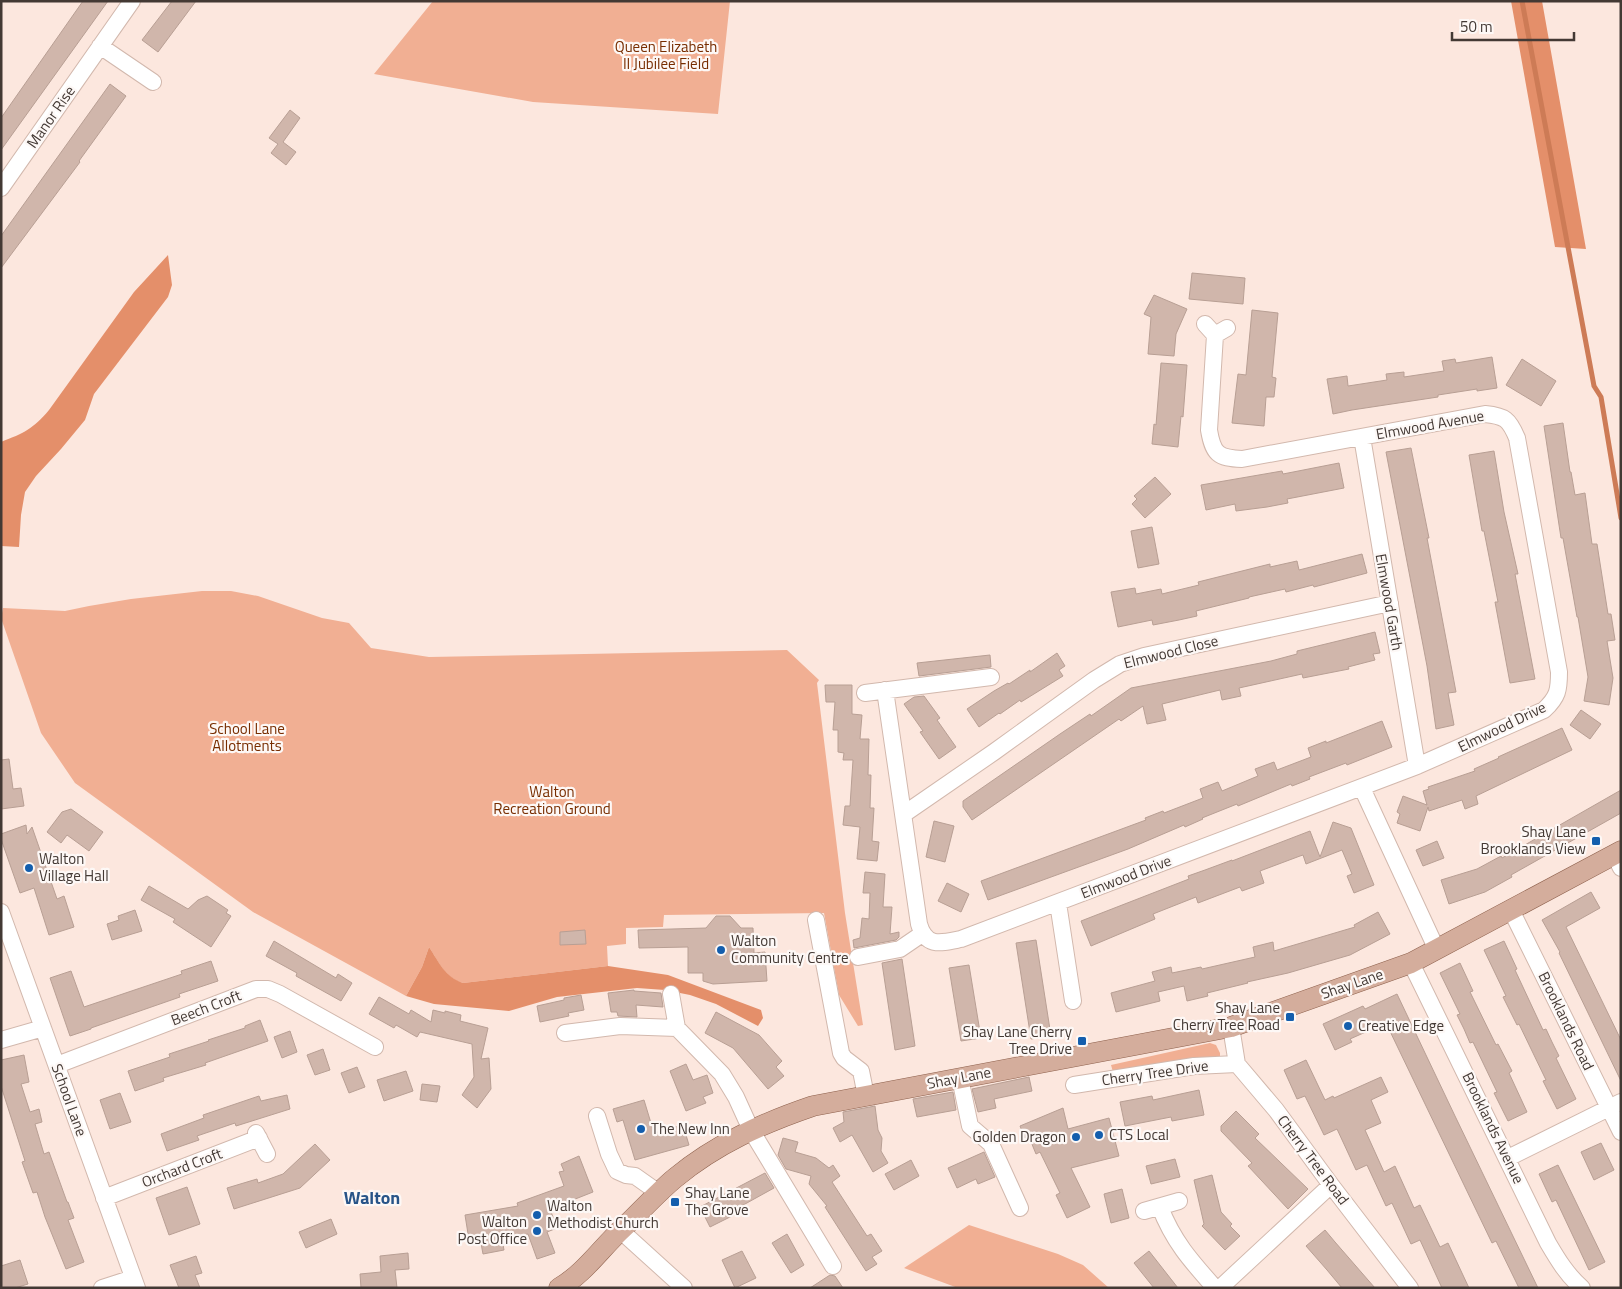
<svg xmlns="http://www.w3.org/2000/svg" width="1622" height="1289" viewBox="0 0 1622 1289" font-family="'Titillium Web',sans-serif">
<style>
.green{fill:#f1af93}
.forest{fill:#e48f6a}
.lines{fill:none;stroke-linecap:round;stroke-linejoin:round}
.stream{stroke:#cd7b56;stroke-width:5}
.building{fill:#d0b6ab;stroke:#b89f94}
.minor-casing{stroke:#d2b8ad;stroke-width:18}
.major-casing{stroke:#8e614d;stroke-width:21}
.minor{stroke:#fff;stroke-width:16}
.major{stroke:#d4ad9c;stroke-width:20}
.poi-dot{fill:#145ead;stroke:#fdf8f6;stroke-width:2}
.labels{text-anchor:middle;stroke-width:4.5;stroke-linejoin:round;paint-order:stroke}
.park-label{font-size:15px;fill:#782d00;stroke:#fdf8f6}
.street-label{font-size:15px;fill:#433934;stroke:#fdf8f6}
.poi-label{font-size:15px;fill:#433934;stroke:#fdf8f6;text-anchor:start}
.quarter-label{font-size:18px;font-weight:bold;fill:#285488;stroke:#fdf8f6}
</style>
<rect width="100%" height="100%" fill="#fce7de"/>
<path class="green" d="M 433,1 L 730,1 L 718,114 L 533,102 L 374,74 Z
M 202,591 L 231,591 L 258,596 L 322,618 L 349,623 L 371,648 L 429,657 L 787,650 L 819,680 L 817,683 L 845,913 L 863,1025 L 858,1026 L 839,995 L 824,913 L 664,915 L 663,927 L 626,928 L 626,944 L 607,946 L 608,966 L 463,983 C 445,978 439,962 429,947 L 422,967 L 406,996 L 253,912 L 75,783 L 41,733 L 1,618 L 3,608 L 65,611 L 89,606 L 131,599 Z
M 1210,1043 L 1216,1045 L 1220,1053 L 1220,1058 L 1113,1072 L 1111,1065 Z
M 969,1225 L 1058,1254 L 1083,1265 L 1109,1288 L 958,1288 L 904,1268 Z"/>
<path class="forest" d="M 1511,1 L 1542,1 L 1586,249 L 1555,247 Z
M 168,255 L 172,285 L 168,297 L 94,394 L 85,420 L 61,449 L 36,476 L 25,492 L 21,515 L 19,547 L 1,546 L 1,442 C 24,433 33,429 49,410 L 134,292 Z
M 429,947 C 439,962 445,977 463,983 L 608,966 L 668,975 L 761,1010 L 763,1018 L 758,1026 L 716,1004 L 690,995 L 665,990 L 637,988 L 557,997 L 509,1011 L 434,1004 L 406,996 L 422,967 Z"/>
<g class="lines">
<path class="stream" d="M 1522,1 L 1594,386 L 1601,397 L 1621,518"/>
</g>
<path class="building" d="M 83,1 L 108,1 L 1,150 L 1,118 Z
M 172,1 L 196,1 L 158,52 L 142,40 Z
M 110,84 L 126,96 L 79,161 L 80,162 L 1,268 L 1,236 Z
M 290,110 L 300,118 L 283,142 L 296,152 L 286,165 L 271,153 L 278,144 L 269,138 Z
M 1192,273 L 1245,278 L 1243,304 L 1189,299 Z
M 1154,295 L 1187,309 L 1176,334 L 1174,356 L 1148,354 L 1151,317 L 1144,314 Z
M 1252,310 L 1278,313 L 1272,377 L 1276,378 L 1274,397 L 1266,397 L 1264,426 L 1232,423 L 1238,374 L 1246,375 Z
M 1492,357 L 1497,388 L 1477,391 L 1477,389 L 1438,395 L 1438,397 L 1352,410 L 1333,414 L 1327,379 L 1347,376 L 1348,386 L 1387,380 L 1386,374 L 1404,372 L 1404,377 L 1444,371 L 1442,361 L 1455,359 L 1456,363 Z
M 1522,359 L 1556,381 L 1541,406 L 1506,385 Z
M 1161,363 L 1187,365 L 1183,417 L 1181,416 L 1178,447 L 1152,444 L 1154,424 L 1156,425 Z
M 1563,423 L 1570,472 L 1571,472 L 1575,495 L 1585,493 L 1592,544 L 1597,544 L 1608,614 L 1611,614 L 1615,640 L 1607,641 L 1613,678 L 1609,705 L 1584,701 L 1588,677 L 1578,617 L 1577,617 L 1563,538 L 1561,538 L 1544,426 Z
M 1411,448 L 1429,538 L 1427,538 L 1456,692 L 1448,693 L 1454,725 L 1436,729 L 1427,666 L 1386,452 Z
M 1494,451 L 1504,512 L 1518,574 L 1515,574 L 1535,679 L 1510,683 L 1495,602 L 1498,602 L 1484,531 L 1482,531 L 1469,455 Z
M 1339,463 L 1344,488 L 1287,499 L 1288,503 L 1267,507 L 1236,511 L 1235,504 L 1206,510 L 1201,485 L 1282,471 L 1283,474 Z
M 1155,477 L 1171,494 L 1145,518 L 1132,504 L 1137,499 L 1134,496 Z
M 1152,527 L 1159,564 L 1138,568 L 1131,531 Z
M 1362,554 L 1367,573 L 1314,587 L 1313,585 L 1286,592 L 1285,589 L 1249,597 L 1249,598 L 1196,611 L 1197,616 L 1179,620 L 1153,625 L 1152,620 L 1118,627 L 1111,592 L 1135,588 L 1136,594 L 1161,589 L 1162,594 L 1199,585 L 1198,582 L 1270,564 L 1270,567 L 1297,561 L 1299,570 Z
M 1375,632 L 1380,653 L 1373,654 L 1375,660 L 1348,667 L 1349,669 L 1303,678 L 1302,674 L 1239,688 L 1241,696 L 1222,700 L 1220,690 L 1162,704 L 1166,720 L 1147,724 L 1143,706 L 1121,721 L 1119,719 L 972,820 L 963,807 L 963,801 L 1060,734 L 1090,714 L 1091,716 L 1131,688 L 1271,661 L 1297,654 L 1297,651 Z
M 1057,653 L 1065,666 L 1059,670 L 1063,676 L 1021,702 L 1020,700 L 1000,714 L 999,713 L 979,727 L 967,709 L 994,691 L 1008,683 L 1009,684 L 1030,670 L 1030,672 Z
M 990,655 L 991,667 L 919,676 L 917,663 Z
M 825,685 L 852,685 L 852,714 L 862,715 L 860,739 L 869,739 L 868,775 L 871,775 L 870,808 L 874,808 L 872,841 L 879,842 L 877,861 L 857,859 L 860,827 L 843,825 L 845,806 L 850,806 L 853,760 L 843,760 L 844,753 L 838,752 L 838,730 L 833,730 L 835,702 L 826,702 Z
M 924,696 L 940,718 L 937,720 L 956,747 L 939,759 L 920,732 L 923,731 L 904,704 L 914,697 Z
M 1581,710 L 1601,724 L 1590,739 L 1570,725 Z
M 1382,721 L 1392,747 L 1347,765 L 1346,763 L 1309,777 L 1310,779 L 1292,786 L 1291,784 L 1238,806 L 1237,804 L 1202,818 L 1203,819 L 1185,827 L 1184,825 L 1128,849 L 988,900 L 981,881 L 1146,820 L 1145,818 L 1163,811 L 1164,813 L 1203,798 L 1200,789 L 1218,782 L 1222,791 L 1258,776 L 1255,769 L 1274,762 L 1277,770 L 1311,757 L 1308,748 L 1326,741 L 1326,743 Z
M 1562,728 L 1572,750 L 1476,796 L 1478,804 L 1465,809 L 1462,800 L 1429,811 L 1428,807 L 1420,831 L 1397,823 L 1400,814 L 1397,812 L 1403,796 L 1427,805 L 1423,791 L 1429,789 L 1428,787 L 1475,771 L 1474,769 L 1499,758 L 1498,757 Z
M 9,759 L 13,789 L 21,788 L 24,806 L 1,809 L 1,760 Z
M 1621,790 L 1621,813 L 1511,875 L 1512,877 L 1485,892 L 1449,904 L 1441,880 L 1477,869 L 1501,856 L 1502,858 Z
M 71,809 L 103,832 L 89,851 L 67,835 L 61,843 L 47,832 L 62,812 Z
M 934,821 L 954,826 L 945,862 L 926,857 Z
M 1333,822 L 1351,828 L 1374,885 L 1354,893 L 1347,876 L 1352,874 L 1342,850 L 1306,864 L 1303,855 L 1300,856 L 1260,871 L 1264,883 L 1242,891 L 1240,887 L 1198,903 L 1196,897 L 1153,914 L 1155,919 L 1091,946 L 1081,921 L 1189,879 L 1188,876 L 1205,870 L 1232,860 L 1232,861 L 1310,831 L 1320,857 Z
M 26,825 L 27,834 L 32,827 L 57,899 L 64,896 L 74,927 L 49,935 L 34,888 L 20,893 L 1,839 L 1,834 Z
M 1437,841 L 1444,858 L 1423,866 L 1416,850 Z
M 865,872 L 885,874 L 883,907 L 892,907 L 890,934 L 899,932 L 899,937 L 896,940 L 854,948 L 853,940 L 860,938 L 862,918 L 869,919 L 870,893 L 863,893 Z
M 947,883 L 969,894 L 961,912 L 938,901 Z
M 149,886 L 188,909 L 198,900 L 207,896 L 228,910 L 226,913 L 231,916 L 211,947 L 173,922 L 175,919 L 141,900 Z
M 1591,892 L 1600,908 L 1566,927 L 1621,1040 L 1621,1081 L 1559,953 L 1560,952 L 1542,920 Z
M 135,910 L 142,931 L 112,940 L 107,924 L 119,920 L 118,916 Z
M 1378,912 L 1390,934 L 1350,955 L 1288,973 L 1247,982 L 1248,983 L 1207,993 L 1208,996 L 1187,1001 L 1184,986 L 1158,992 L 1160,1001 L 1116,1012 L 1111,993 L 1155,981 L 1152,972 L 1171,967 L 1172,973 L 1201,967 L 1202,969 L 1255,957 L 1253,947 L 1273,942 L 1274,951 L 1355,927 L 1354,925 Z
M 716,916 L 730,916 L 741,928 L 753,928 L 754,953 L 765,952 L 767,981 L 713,984 L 703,981 L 703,973 L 688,973 L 688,947 L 639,948 L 638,930 L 706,928 Z
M 585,930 L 586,944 L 560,945 L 560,932 Z
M 1036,940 L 1051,1036 L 1031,1039 L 1016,943 Z
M 274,941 L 336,978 L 338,974 L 352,983 L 341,1001 L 296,976 L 297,973 L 266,956 Z
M 1504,941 L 1517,969 L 1515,970 L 1543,1030 L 1546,1029 L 1552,1042 L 1559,1056 L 1556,1058 L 1576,1099 L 1557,1109 L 1543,1081 L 1546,1080 L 1519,1024 L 1517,1025 L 1503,997 L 1506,996 L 1484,950 Z
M 902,959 L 915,1046 L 895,1050 L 882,963 Z
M 211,961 L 218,981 L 179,994 L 180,997 L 91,1028 L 91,1029 L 70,1036 L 50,978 L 71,971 L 84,1007 L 182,974 L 181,971 Z
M 1460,963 L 1473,991 L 1470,992 L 1496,1045 L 1498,1044 L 1512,1071 L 1509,1073 L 1527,1112 L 1508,1121 L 1494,1093 L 1497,1092 L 1473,1042 L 1470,1043 L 1464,1029 L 1457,1015 L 1460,1014 L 1440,973 Z
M 969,965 L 981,1038 L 961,1041 L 949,968 Z
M 634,990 L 634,991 L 661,993 L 663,1007 L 636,1005 L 637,1017 L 618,1016 L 617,1012 L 611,1012 L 608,993 Z
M 1397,994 L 1455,1116 L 1538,1288 L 1519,1288 L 1496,1241 L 1492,1243 L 1386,1023 L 1350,1039 L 1352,1042 L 1335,1050 L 1323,1024 L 1363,1006 L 1365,1009 Z
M 581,995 L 584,1010 L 568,1013 L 569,1016 L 540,1022 L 537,1006 L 564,1000 L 564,998 Z
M 379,997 L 409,1014 L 411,1010 L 431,1022 L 433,1010 L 445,1013 L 445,1011 L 461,1015 L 460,1021 L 488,1028 L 481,1059 L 489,1058 L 491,1089 L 477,1108 L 462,1095 L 474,1077 L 472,1044 L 420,1032 L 417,1037 L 396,1025 L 394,1028 L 369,1014 Z
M 716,1012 L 759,1035 L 782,1061 L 776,1067 L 784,1076 L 768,1089 L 733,1048 L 705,1033 Z
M 260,1020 L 268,1041 L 205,1063 L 206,1065 L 163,1078 L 164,1081 L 135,1091 L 128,1071 L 170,1057 L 169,1054 L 209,1041 L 208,1040 L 245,1028 L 245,1026 Z
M 290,1031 L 297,1052 L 282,1058 L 274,1037 Z
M 323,1049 L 330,1070 L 315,1075 L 307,1055 Z
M 24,1055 L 29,1082 L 21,1084 L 30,1112 L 39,1109 L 42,1122 L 35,1124 L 44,1154 L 49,1152 L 67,1202 L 68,1202 L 74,1218 L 68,1220 L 84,1262 L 66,1269 L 45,1217 L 37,1192 L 33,1193 L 22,1162 L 25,1161 L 1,1086 L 1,1060 Z
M 1306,1060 L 1325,1100 L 1333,1096 L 1334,1098 L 1381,1077 L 1388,1092 L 1371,1100 L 1381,1123 L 1365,1130 L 1384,1172 L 1395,1166 L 1414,1208 L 1420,1205 L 1440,1247 L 1448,1243 L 1469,1288 L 1442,1288 L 1420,1240 L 1411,1244 L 1392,1203 L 1386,1206 L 1367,1165 L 1356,1170 L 1337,1129 L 1324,1135 L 1305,1096 L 1297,1099 L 1284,1070 Z
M 686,1064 L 693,1080 L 707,1075 L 713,1093 L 703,1097 L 706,1103 L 686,1111 L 670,1071 Z
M 357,1067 L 365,1087 L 349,1093 L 341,1073 Z
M 406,1071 L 413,1091 L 384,1101 L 377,1080 Z
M 1029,1077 L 1032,1091 L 994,1099 L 996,1108 L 978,1112 L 972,1089 Z
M 422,1084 L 440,1086 L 437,1102 L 420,1100 Z
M 1199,1090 L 1204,1115 L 1172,1121 L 1171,1117 L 1125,1126 L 1120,1102 L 1152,1096 L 1153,1100 Z
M 953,1092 L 956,1110 L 917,1117 L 913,1099 Z
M 120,1093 L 131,1122 L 110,1129 L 100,1100 Z
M 287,1095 L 290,1109 L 236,1126 L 235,1123 L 197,1136 L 199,1140 L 167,1151 L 161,1134 L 204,1118 L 203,1115 L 259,1096 L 261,1101 Z
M 644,1100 L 654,1133 L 683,1125 L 689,1145 L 635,1160 L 623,1120 L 617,1122 L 613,1109 Z
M 875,1106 L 878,1130 L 882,1138 L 881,1151 L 888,1163 L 873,1172 L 852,1135 L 840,1142 L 833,1128 L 844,1122 L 843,1112 Z
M 1063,1108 L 1068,1129 L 1109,1118 L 1119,1156 L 1071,1168 L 1090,1207 L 1067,1218 L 1056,1195 L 1060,1193 L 1040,1152 L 1036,1154 L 1029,1137 L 1025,1138 L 1020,1126 Z
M 1236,1111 L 1259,1134 L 1255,1138 L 1308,1189 L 1288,1209 L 1248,1166 L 1252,1163 L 1221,1131 L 1221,1126 Z
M 783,1138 L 798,1142 L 795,1152 L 816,1158 L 829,1168 L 833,1165 L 840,1176 L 832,1182 L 867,1236 L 871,1234 L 882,1251 L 872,1257 L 877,1264 L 866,1271 L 825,1207 L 827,1206 L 809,1184 L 811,1176 L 786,1169 L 778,1155 Z
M 1601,1143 L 1614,1170 L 1594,1180 L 1581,1152 Z
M 315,1144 L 330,1160 L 300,1188 L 234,1209 L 227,1188 L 257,1179 L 258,1183 L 283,1174 Z
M 984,1152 L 995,1177 L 978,1184 L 976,1179 L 957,1188 L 948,1168 Z
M 579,1156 L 593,1192 L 550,1209 L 557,1228 L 547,1232 L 555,1253 L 537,1259 L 528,1234 L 502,1239 L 504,1250 L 483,1254 L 480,1238 L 469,1240 L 465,1215 L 518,1206 L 517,1203 L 564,1186 L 559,1172 L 564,1171 L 561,1164 Z
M 1175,1159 L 1180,1177 L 1151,1184 L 1146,1166 Z
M 911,1160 L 919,1176 L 894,1190 L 885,1174 Z
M 1558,1165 L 1605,1262 L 1589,1270 L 1556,1200 L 1552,1202 L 1539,1174 Z
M 765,1173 L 774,1188 L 736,1209 L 738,1213 L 710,1227 L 700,1207 Z
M 1212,1175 L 1221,1212 L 1232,1224 L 1230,1226 L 1240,1236 L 1225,1250 L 1202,1226 L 1204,1224 L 1194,1180 Z
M 187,1187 L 200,1224 L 169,1235 L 156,1198 Z
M 1122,1189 L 1129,1218 L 1111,1223 L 1104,1194 Z
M 331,1219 L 337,1234 L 306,1248 L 299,1232 Z
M 1325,1230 L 1335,1242 L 1375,1288 L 1342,1288 L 1327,1270 L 1306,1246 Z
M 787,1234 L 804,1265 L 791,1273 L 772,1243 Z
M 742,1251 L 756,1278 L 735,1288 L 722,1260 Z
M 1149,1251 L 1178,1288 L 1154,1288 L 1134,1263 Z
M 408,1253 L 409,1269 L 395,1270 L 397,1288 L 361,1288 L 360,1274 L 381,1272 L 380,1256 Z
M 196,1256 L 202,1273 L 195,1275 L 200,1288 L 179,1288 L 170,1265 Z
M 20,1260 L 28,1284 L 15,1288 L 1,1288 L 1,1266 Z
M 830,1275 L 835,1276 L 843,1288 L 810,1288 Z"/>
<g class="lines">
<g class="minor-casing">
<path id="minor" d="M 100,46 L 153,82
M 1,188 L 132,1
M 1205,324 L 1215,335 L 1227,328
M 1362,437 L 1417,766
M 885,690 L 919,924 C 926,948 941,943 961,939 L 1417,766 L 1544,710 C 1558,697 1559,690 1559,672 L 1517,438 C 1509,419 1505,416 1485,414 L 1242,459 C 1218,458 1213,454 1209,430 L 1215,335
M 865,693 L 991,677
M 1362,788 L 1437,950
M 904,814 L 994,752 L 1094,680 L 1120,664 L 1144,656 L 1390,603
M 1614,854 L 1621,868
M 1058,903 L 1073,1001
M 1511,910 L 1621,1132
M 1,912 L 137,1288
M 816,920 L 841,1053 L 844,1058 L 861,1071 L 866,1096
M 858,957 L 900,949 L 922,934
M 1411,963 L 1548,1243 C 1558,1260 1567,1275 1582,1288
M 1231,1027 L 1237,1064 L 1276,1110 L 1331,1185 L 1410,1288
M 677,1028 L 722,1074 L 736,1097 L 751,1130 L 833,1266
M 565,1033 L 620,1026 L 677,1028 L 671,994
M 1,1040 L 43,1028
M 57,1065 L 256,989 L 268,989 L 280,994 L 375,1047
M 960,1078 L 970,1126 L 991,1144 L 1020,1208
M 1074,1085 L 1194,1066 L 1237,1064
M 597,1116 L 609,1154 L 617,1171 L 626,1175 L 635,1176 L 659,1193
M 256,1133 L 267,1154
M 1508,1158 L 1621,1102
M 104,1198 L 259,1138
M 1160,1207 C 1173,1241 1191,1261 1215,1288
M 1144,1211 L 1179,1201
M 620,1230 L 684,1288
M 102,1288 L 133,1278
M 1220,1288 L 1331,1185"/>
</g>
<g class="major-casing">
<path id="major" d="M 559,1288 C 585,1273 601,1248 623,1228 C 640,1212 657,1193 675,1178 C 716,1144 763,1123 813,1106 L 1231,1027 L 1411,963 L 1621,851"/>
</g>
<use href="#minor" class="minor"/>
<use href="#major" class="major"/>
</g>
<g class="poi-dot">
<rect x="1591" y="836" width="10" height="10" rx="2.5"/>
<circle cx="29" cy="868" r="5"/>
<circle cx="721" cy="950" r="5"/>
<rect x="1285" y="1012" width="10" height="10" rx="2.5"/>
<circle cx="1348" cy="1026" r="5"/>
<rect x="1077" y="1036" width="10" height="10" rx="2.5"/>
<circle cx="641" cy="1129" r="5"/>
<circle cx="1099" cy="1135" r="5"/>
<circle cx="1076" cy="1137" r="5"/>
<rect x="670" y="1197" width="10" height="10" rx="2.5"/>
<circle cx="537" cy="1215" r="5"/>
<circle cx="537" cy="1231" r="5"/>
</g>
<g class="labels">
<g class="park-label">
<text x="666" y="52">Queen Elizabeth<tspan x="666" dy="17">II Jubilee Field</tspan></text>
<text x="247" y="734">School Lane<tspan x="247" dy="17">Allotments</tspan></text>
<text x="552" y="797">Walton<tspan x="552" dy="17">Recreation Ground</tspan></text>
</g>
<g class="street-label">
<text transform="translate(51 117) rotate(-55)" y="5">Manor Rise</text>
<text transform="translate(1430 425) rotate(-10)" y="5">Elmwood Avenue</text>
<text transform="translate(1389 602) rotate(80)" y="5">Elmwood Garth</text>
<text transform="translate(1171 652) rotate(-14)" y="5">Elmwood Close</text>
<text transform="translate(1502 727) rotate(-26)" y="5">Elmwood Drive</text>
<text transform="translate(1126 877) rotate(-21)" y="5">Elmwood Drive</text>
<text transform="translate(1352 984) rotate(-19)" y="5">Shay Lane</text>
<text transform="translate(206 1008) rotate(-21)" y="5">Beech Croft</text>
<text transform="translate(1566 1021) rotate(64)" y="5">Brooklands Road</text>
<text transform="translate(1155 1073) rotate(-8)" y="5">Cherry Tree Drive</text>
<text transform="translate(959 1078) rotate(-11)" y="5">Shay Lane</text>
<text transform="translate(69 1100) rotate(70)" y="5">School Lane</text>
<text transform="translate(1493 1128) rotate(64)" y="5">Brooklands Avenue</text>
<text transform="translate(1313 1160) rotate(53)" y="5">Cherry Tree Road</text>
<text transform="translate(182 1168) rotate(-21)" y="5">Orchard Croft</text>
</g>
<g class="poi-label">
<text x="1586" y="837" text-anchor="end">Shay Lane<tspan x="1586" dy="17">Brooklands View</tspan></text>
<text x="39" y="864">Walton<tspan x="39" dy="17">Village Hall</tspan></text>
<text x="731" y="946">Walton<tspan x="731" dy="17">Community Centre</tspan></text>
<text x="1280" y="1013" text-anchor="end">Shay Lane<tspan x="1280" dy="17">Cherry Tree Road</tspan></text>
<text x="1358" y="1031">Creative Edge</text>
<text x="1072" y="1037" text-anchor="end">Shay Lane Cherry<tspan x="1072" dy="17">Tree Drive</tspan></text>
<text x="651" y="1134">The New Inn</text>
<text x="1109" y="1140">CTS Local</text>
<text x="1066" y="1142" text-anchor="end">Golden Dragon</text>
<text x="685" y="1198">Shay Lane<tspan x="685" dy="17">The Grove</tspan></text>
<text x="547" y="1211">Walton<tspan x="547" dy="17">Methodist Church</tspan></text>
<text x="527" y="1227" text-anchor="end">Walton<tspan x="527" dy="17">Post Office</tspan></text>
</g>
<g class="quarter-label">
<text x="372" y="1204">Walton</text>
</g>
</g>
<rect width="1622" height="1289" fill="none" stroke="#433934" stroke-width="5"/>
<path d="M1452 32v8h122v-8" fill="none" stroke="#433934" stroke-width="2.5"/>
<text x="1460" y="32" font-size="15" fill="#433934" stroke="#fdf8f6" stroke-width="4" paint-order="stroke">50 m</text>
</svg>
